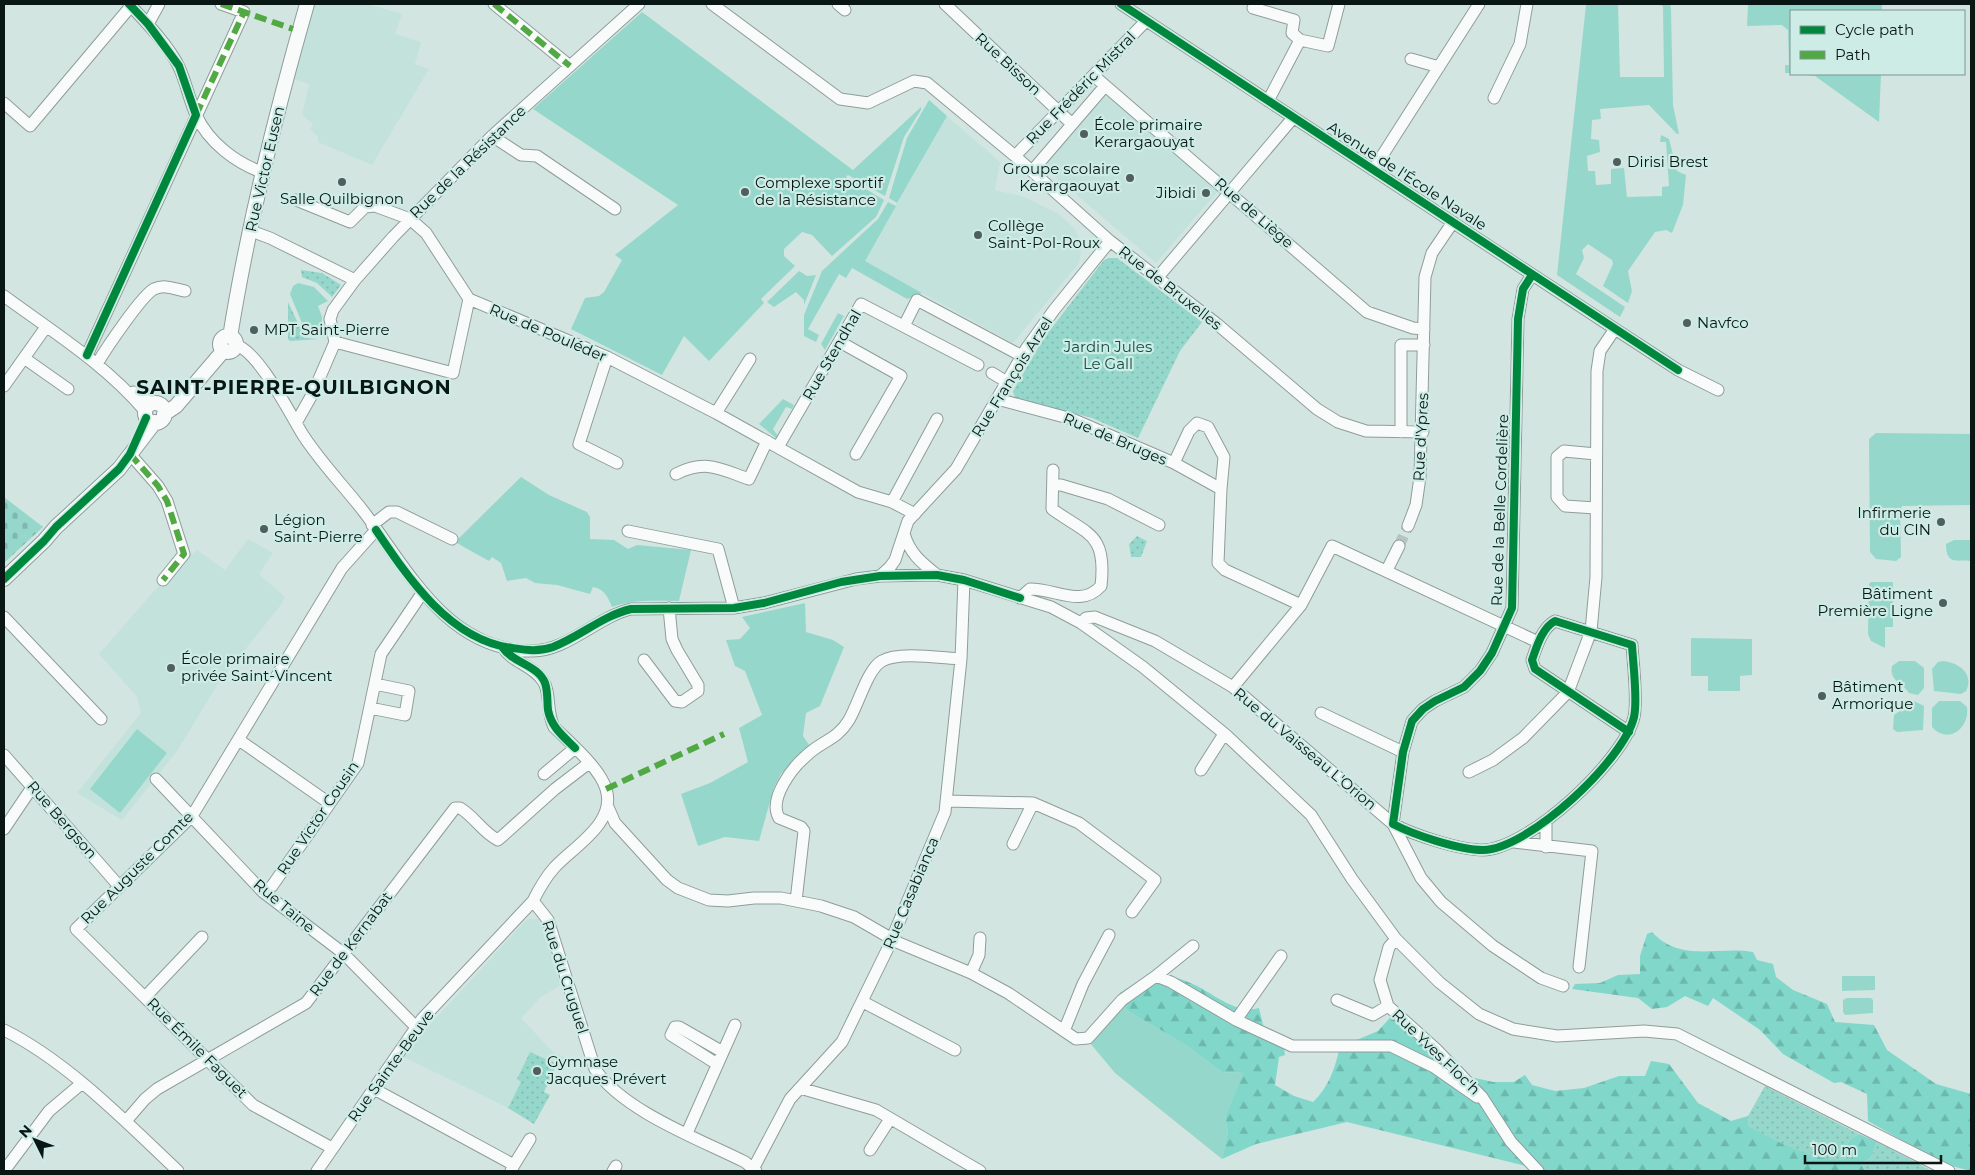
<svg xmlns="http://www.w3.org/2000/svg" width="1975" height="1175" viewBox="0 0 1975 1175" font-family="Montserrat,sans-serif">
<style>
.built{fill:#c3e2db}
.green{fill:#96d7cc}
.forest{fill:url(#forest-firs)}
.cemetery{fill:url(#cemetery-stones)}
.park{fill:url(#park-dots)}
.lines{fill:none;stroke-linecap:round;stroke-linejoin:round}
.minor-tunnel{stroke:#b5c6c2;stroke-width:11;stroke-dasharray:11 5.5;stroke-linecap:butt}
.minor-casing{stroke:#8f9d9a;stroke-width:13}
.major-casing{stroke:#8f9d9a;stroke-width:16}
.minor{stroke:#f8fbfa;stroke-width:11}
.major{stroke:#f8fbfa;stroke-width:14}
.quiet{stroke:#50a942;stroke-width:6;stroke-dasharray:12 6;stroke-linecap:butt}
.cycleway-casing{stroke:#ccece5;stroke-width:11}
.cycleway{stroke:#00873e;stroke-width:8}
.poi-dot{fill:#505e5c;stroke:#ccece5;stroke-width:2}
.labels{text-anchor:middle;stroke-width:4.5;stroke-linejoin:round;paint-order:stroke}
.street-label{font-size:15px;fill:#0a1614;stroke:#ccece5}
.poi-label{font-size:15px;fill:#0a1614;stroke:#ccece5;text-anchor:start}
.park-label{font-size:15px;fill:#124e45;stroke:#ccece5}
.district-label{font-size:20px;font-weight:bold;letter-spacing:1px;fill:#0a1614;stroke:#ccece5}
</style>
<defs>
<pattern id="forest-firs" width="22" height="20" patternUnits="userSpaceOnUse" patternTransform="scale(1.25)"><rect width="22" height="20" fill="#80d7ca"/><path d="M5 1l3.5 6h-7zM16 11l3.5 6h-7z" fill="#6db8ad"/></pattern>
<pattern id="cemetery-stones" width="16" height="16" patternUnits="userSpaceOnUse" patternTransform="scale(1.25)"><rect width="16" height="16" fill="#96d7cc"/><path d="M2 7V4a2 2 0 0 1 4 0v3zM10 15v-3a2 2 0 0 1 4 0v3z" fill="#80b8ae"/></pattern>
<pattern id="park-dots" width="8" height="8" patternUnits="userSpaceOnUse" patternTransform="scale(1.25)"><rect width="8" height="8" fill="#96d7cc"/><path d="M2 2h.1M6 6h.1" fill="none" stroke="#80b8ae" stroke-width="1.8" stroke-linecap="round"/></pattern>
</defs>
<rect width="100%" height="100%" fill="#d3e5e1"/>
<path class="built" d="M 312,4 L 367,4 L 402,14 L 395,34 L 421,42 L 415,64 L 429,69 L 372,165 L 318,142 L 318,137 L 310,129 L 313,124 L 302,115 L 309,84 L 291,78 Z
M 1104,93 L 1218,191 L 1156,263 L 1042,165 Z
M 947,116 L 1000,162 L 995,190 L 1025,197 L 1059,214 L 1075,229 L 1080,240 L 1081,252 L 1079,263 L 1013,343 L 864,261 Z
M 248,539 L 273,553 L 259,574 L 285,597 L 280,606 L 219,682 L 177,751 L 122,820 L 77,793 L 141,713 L 137,697 L 99,654 L 188,552 L 192,555 L 197,550 L 225,570 Z
M 527,919 L 540,919 L 561,985 L 541,997 L 521,1018 L 554,1053 L 566,1057 L 563,1066 L 530,1052 L 517,1079 L 522,1081 L 508,1108 L 404,1057 L 426,1029 Z"/>
<path class="green" d="M 1581,4 L 1618,4 L 1620,77 L 1664,77 L 1663,6 L 1657,4 L 1670,4 L 1671,9 L 1673,105 L 1679,134 L 1677,134 L 1649,105 L 1600,109 L 1601,119 L 1592,120 L 1591,139 L 1599,140 L 1600,152 L 1587,156 L 1588,171 L 1595,171 L 1596,185 L 1611,184 L 1611,169 L 1624,168 L 1627,197 L 1662,196 L 1662,187 L 1669,186 L 1666,142 L 1660,142 L 1661,135 L 1669,139 L 1677,171 L 1686,175 L 1683,205 L 1672,233 L 1666,230 L 1655,232 L 1628,271 L 1632,291 L 1628,303 L 1603,286 L 1613,264 L 1612,260 L 1588,244 L 1582,250 L 1584,258 L 1576,274 L 1625,307 L 1620,317 L 1557,275 L 1586,5 Z
M 1748,4 L 1882,4 L 1882,11 L 1791,11 L 1791,73 L 1785,73 L 1785,65 L 1789,65 L 1788,30 L 1782,25 L 1747,26 Z
M 642,12 L 853,170 L 921,107 L 921,110 L 904,137 L 885,196 L 848,175 L 846,177 L 884,200 L 876,217 L 832,256 L 812,235 L 802,232 L 784,249 L 784,256 L 795,266 L 761,299 L 764,303 L 709,361 L 684,336 L 662,375 L 571,329 L 585,298 L 599,296 L 604,292 L 622,260 L 615,255 L 678,205 L 533,109 Z
M 1797,74 L 1881,74 L 1879,122 L 1815,76 Z
M 929,100 L 947,116 L 897,203 L 889,198 L 907,138 Z
M 888,202 L 896,206 L 865,261 L 922,293 L 907,299 L 852,268 L 846,278 L 839,274 L 808,329 L 819,335 L 816,342 L 804,336 L 804,315 L 822,271 L 878,219 Z
M 799,271 L 807,276 L 816,275 L 804,305 L 804,300 L 796,292 L 774,307 L 767,302 Z
M 298,283 L 314,287 L 328,301 L 318,306 L 322,317 L 322,327 L 311,333 L 310,331 L 306,333 L 290,294 L 293,286 Z
M 838,313 L 844,316 L 825,350 L 821,344 Z
M 783,399 L 794,405 L 792,409 L 786,407 L 773,429 L 778,436 L 776,438 L 759,424 Z
M 1876,433 L 1971,434 L 1971,505 L 1902,506 L 1900,510 L 1901,557 L 1896,561 L 1876,559 L 1870,552 L 1869,439 Z
M 521,477 L 549,495 L 587,512 L 590,517 L 590,539 L 614,540 L 628,549 L 637,545 L 691,550 L 679,601 C 656,601 634,599 612,607 C 608,597 604,589 593,587 L 590,594 L 557,585 L 535,583 L 526,578 L 507,581 L 501,563 L 492,557 L 489,561 L 455,542 Z
M 1954,540 L 1971,540 L 1971,561 C 1955,560 1946,564 1946,544 Z
M 1871,582 L 1893,582 L 1893,627 L 1885,627 L 1885,648 L 1871,641 L 1868,634 L 1869,584 Z
M 805,603 L 806,632 L 833,640 L 844,647 L 820,706 L 806,713 L 803,736 L 809,745 L 781,774 L 774,787 L 759,841 L 725,837 L 698,846 L 681,794 L 710,783 L 748,762 L 739,728 L 762,715 L 745,671 L 735,666 L 726,640 L 740,639 L 750,628 L 742,617 Z
M 1691,638 L 1752,639 L 1752,675 L 1740,676 L 1740,691 L 1708,691 L 1708,676 L 1691,676 Z
M 1899,661 L 1915,661 L 1924,668 L 1924,688 L 1918,695 L 1909,693 C 1902,682 1889,681 1892,666 Z
M 1943,661 C 1958,662 1975,674 1966,691 L 1961,694 L 1934,691 L 1932,669 L 1938,662 Z
M 1914,701 L 1924,706 L 1923,730 L 1897,732 L 1893,729 L 1894,715 Z
M 1939,701 L 1960,701 L 1967,707 C 1970,728 1948,745 1932,727 L 1932,708 Z
M 137,729 L 167,753 L 120,813 L 90,789 Z
M 1842,976 L 1875,976 L 1875,990 L 1842,991 Z
M 1847,998 L 1871,998 L 1873,1000 L 1873,1013 L 1845,1015 L 1843,1012 L 1843,1000 Z
M 1118,1001 L 1128,1011 L 1187,1044 L 1222,1072 L 1245,1073 L 1225,1117 L 1228,1132 L 1222,1159 L 1115,1073 L 1090,1043 Z"/>
<path class="forest" d="M 1652,932 C 1681,963 1716,946 1753,952 L 1757,960 L 1773,964 L 1776,977 L 1793,990 L 1827,1004 L 1835,1022 L 1874,1025 L 1887,1050 L 1936,1084 L 1971,1094 L 1971,1171 L 1944,1164 L 1868,1121 L 1867,1094 L 1841,1082 L 1834,1083 L 1783,1054 L 1760,1030 L 1713,998 L 1708,1006 L 1685,996 L 1667,1007 L 1652,1009 L 1638,998 L 1572,989 L 1575,984 L 1600,983 L 1618,975 L 1640,974 L 1640,956 L 1647,934 Z
M 1155,970 C 1168,975 1182,979 1195,985 C 1214,994 1237,1015 1259,1008 L 1264,1029 L 1282,1035 L 1285,1055 L 1279,1057 L 1275,1085 L 1294,1096 L 1313,1102 C 1329,1087 1335,1068 1340,1047 L 1378,1031 L 1397,1010 L 1466,1076 L 1493,1082 L 1514,1082 L 1525,1075 L 1532,1085 L 1555,1091 L 1584,1088 L 1619,1076 L 1645,1076 L 1651,1061 L 1669,1064 L 1698,1103 L 1731,1121 L 1748,1116 L 1749,1127 L 1846,1147 L 1850,1139 L 1859,1134 L 1877,1142 L 1871,1157 L 1861,1164 L 1865,1171 L 1546,1171 L 1347,1122 L 1256,1144 L 1222,1159 L 1228,1132 L 1225,1117 L 1244,1073 L 1222,1072 L 1187,1045 L 1128,1011 L 1118,1001 L 1120,993 Z"/>
<path class="cemetery" d="M 4,497 L 43,527 L 4,563 Z"/>
<path class="park" d="M 1109,258 L 1117,258 L 1202,322 L 1180,351 L 1138,438 L 1092,418 L 1015,398 L 1013,391 L 1044,338 L 1104,260 Z
M 301,270 L 322,273 L 341,285 L 332,297 L 317,283 L 302,277 Z
M 288,302 L 305,338 L 319,339 L 290,341 L 288,339 Z
M 1137,536 L 1147,541 L 1141,557 L 1131,557 L 1129,544 Z
M 530,1052 L 557,1064 L 544,1092 L 550,1095 L 534,1124 L 508,1108 L 521,1082 L 517,1079 Z
M 1765,1086 L 1859,1134 L 1850,1139 L 1846,1147 L 1852,1158 C 1825,1168 1774,1140 1749,1127 L 1748,1116 Z
M 1877,1142 L 1932,1171 L 1865,1171 L 1861,1164 L 1871,1157 Z"/>
<g class="lines">
<path class="minor-tunnel" d="M 1399,546 L 1408,526"/>
<g class="minor-casing">
<path id="minor" d="M 129,4 C 145,21 169,46 179,67 C 186,82 189,99 196,115 C 209,143 236,163 264,173
M 494,4 L 570,66
M 712,4 L 840,99 L 868,103 L 914,81 L 927,83 L 1015,156 L 1110,241 L 1217,324 L 1317,409 L 1338,422 L 1366,431 L 1423,432
M 838,4 L 845,10
M 945,4 L 1072,124
M 1121,4 L 1615,329 L 1678,370 L 1718,390
M 1253,8 L 1294,20 L 1292,33 L 1300,40
M 148,24 L 159,4
M 1411,59 L 1439,67
M 1094,76 L 1367,312 L 1413,328 L 1424,329
M 1494,98 L 1520,44 L 1527,4
M 1268,101 L 1300,40 L 1328,46 L 1339,4
M 4,103 L 30,126 L 131,6
M 492,136 L 521,155 L 537,156 L 615,209
M 1015,156 L 1146,21
M 1373,170 L 1479,4
M 1032,171 L 1105,86
M 296,200 L 350,222 L 365,207 L 375,206 L 410,219 L 426,233 L 469,299 L 607,357 L 716,413 L 858,492 L 892,502 L 915,514
M 251,231 L 270,238 L 355,280
M 1532,275 L 1523,289 L 1518,319 L 1512,608 L 1492,653 L 1480,671 L 1464,687 L 1435,701 L 1423,709 L 1412,721 L 1403,752 L 1393,824 C 1414,835 1459,850 1483,850 C 1529,849 1624,760 1634,717 C 1638,700 1633,664 1632,645 L 1555,621 C 1542,628 1537,646 1532,660 L 1535,669 L 1629,732
M 1158,277 L 1293,118
M 4,296 C 53,332 105,364 145,411
M 904,326 L 917,300 L 1022,356
M 335,342 L 330,319 L 333,310 L 355,280 L 393,237 L 492,136 L 639,4
M 335,342 L 453,373 L 469,299
M 840,342 L 901,376 L 856,454
M 236,345 C 259,352 290,414 303,435 C 321,463 344,486 364,512 C 408,570 447,650 531,651 C 566,652 597,617 631,609 L 734,608 L 764,603 L 856,579 L 880,576 L 937,575 L 964,580 L 1051,607 L 1081,623 L 1143,667 L 1226,735 L 1311,815 L 1352,879 L 1396,939 L 1439,982 L 1479,1014 L 1513,1029 L 1557,1036 L 1644,1031 L 1677,1034 L 1949,1171
M 87,355 L 244,12 L 221,4
M 607,357 L 579,444 L 617,463
M 24,358 L 68,389
M 97,364 C 105,350 142,295 154,289 C 165,284 174,289 185,291
M 992,373 L 1007,382
M 4,386 L 46,327
M 133,392 L 151,403
M 997,399 L 1072,419 L 1174,463 L 1221,489 L 1218,563 L 1225,570 L 1301,605
M 716,413 L 750,359
M 296,423 L 313,393 L 335,342
M 1401,432 L 1401,345 L 1424,345
M 778,447 L 861,304 L 978,365
M 130,454 L 158,486 L 167,501 L 184,554 L 163,580
M 1174,463 L 1189,431 L 1197,423 L 1208,427 L 1224,457 L 1221,489
M 676,474 C 706,459 720,469 749,479 L 767,441
M 1054,485 L 1061,485 L 1108,499 L 1159,525
M 892,502 L 937,419
M 1596,508 L 1565,506 L 1557,497 L 1557,457 L 1564,451 L 1596,454
M 372,525 L 389,512 L 397,512 L 452,539
M 1408,526 L 1416,505 L 1420,477 L 1425,277 L 1432,253 L 1453,222
M 628,531 L 718,549 L 734,608
M 904,533 C 909,553 922,563 937,575
M 1387,570 L 1399,546
M 880,576 L 890,567 L 895,560 L 908,521 L 956,469 L 1026,349 L 1054,310 L 1110,241
M 1020,598 L 1030,589 C 1057,589 1081,608 1101,586 C 1107,533 1088,535 1052,509 L 1053,470
M 4,617 L 101,719
M 1081,623 L 1086,618 L 1095,617 L 1155,641 L 1233,687 L 1393,824 L 1421,878 L 1441,902 L 1493,946 L 1541,978 L 1563,986
M 644,660 L 675,701 L 682,702 L 698,691 L 698,685 L 677,650 L 672,639 L 669,608
M 1233,687 L 1301,605 L 1332,546 L 1538,642
M 370,708 L 405,715 L 409,691 L 375,684
M 1321,713 L 1403,752
M 239,740 L 329,803
M 4,755 L 119,886
M 1201,770 L 1224,734
M 1469,772 L 1493,760 L 1523,738 L 1568,692 L 1591,631 L 1596,577 L 1597,371 L 1600,351 L 1615,329
M 544,774 L 575,748
M 156,779 L 263,892 L 343,953 L 416,1027
M 947,801 L 1033,803 L 1079,823 L 1155,880 L 1132,912
M 608,807 L 615,823 L 667,880 L 678,888 L 709,900 L 728,901 L 754,898 L 781,898 L 821,906 L 854,917 L 899,943 L 971,973 L 1008,993 L 1076,1039 L 1088,1038 L 1122,1000 L 1156,976 L 1171,982 L 1236,1020 L 1292,1046 L 1391,1046 L 1434,1067 L 1477,1097 L 1482,1097
M 4,829 L 33,786
M 1514,842 L 1592,851 L 1579,967
M 1013,844 L 1033,803
M 1546,847 L 1546,822
M 263,892 L 272,886 L 358,763 L 381,654 L 423,592
M 533,901 L 548,920 L 595,1069 C 623,1111 699,1139 745,1162 L 756,1171
M 796,901 L 804,831 L 801,827 L 779,818 C 768,799 792,768 806,756 C 821,741 837,740 849,720 C 858,705 868,668 882,661 C 899,651 941,658 961,659
M 1396,939 L 1389,947 L 1380,980 L 1388,1006 L 1436,1049 L 1482,1097 L 1511,1142 L 1538,1171
M 971,973 L 979,955 L 980,938
M 1156,976 L 1193,946
M 146,996 L 202,937
M 1337,1000 L 1373,1015 L 1388,1006
M 863,1002 L 955,1050
M 1236,1020 L 1281,956
M 4,1030 C 67,1061 127,1123 178,1171
M 1064,1031 L 1083,984 L 1109,935
M 717,1064 L 671,1035 L 675,1027 L 679,1027 L 721,1051
M 800,1088 L 876,1110 L 980,1171
M 374,1089 L 514,1165 L 511,1171
M 126,1121 L 145,1099 L 157,1089 L 306,1003 L 455,808 L 460,808 C 475,817 483,833 498,840 L 555,789 L 589,763
M 687,1133 L 735,1025
M 332,1148 L 253,1105 L 76,929 L 192,816 L 342,568 L 376,530
M 870,1150 L 890,1119
M 514,1165 L 530,1139
M 4,1171 L 49,1111 L 81,1084
M 317,1171 L 422,1019 L 533,901 C 539,889 545,878 554,868 C 573,847 617,823 606,789 C 600,768 570,743 554,727 C 546,712 551,692 543,681 C 533,665 513,663 503,648
M 613,1171 L 616,1166
M 752,1171 L 790,1099 L 842,1042 L 888,948 L 945,812 L 961,659 L 964,580"/>
</g>
<g class="major-casing">
<path id="major" d="M220 344a8 8 0 1 1 16 0a8 8 0 1 1-16 0Z
M 230,337 C 248,225 276,112 307,4
M145 413a10 10 0 1 1 20 0a10 10 0 1 1-20 0Z
M 164,414 L 176,406 L 224,350
M 4,579 L 44,541 L 56,527 L 119,469 L 155,422"/>
</g>
<use href="#minor" class="minor"/>
<use href="#major" class="major"/>
<path class="quiet" d="M 221,4 L 293,29
M 494,4 L 570,66
M 196,115 L 244,12
M 130,454 L 158,486 L 167,501 L 184,554 L 163,580
M 606,789 L 724,734"/>
<g class="cycleway-casing">
<path id="cycleway" d="M 1121,4 L 1678,370
M 1532,275 L 1523,289 L 1518,319 L 1512,608 L 1492,653 L 1480,671 L 1464,687 L 1435,701 L 1423,709 L 1412,721 L 1403,752 L 1393,824 C 1414,835 1459,850 1483,850 C 1529,849 1624,760 1634,717 C 1638,700 1633,664 1632,645 L 1555,621 C 1542,628 1537,646 1532,660 L 1535,669 L 1629,732
M 87,355 L 196,115 L 179,66 L 148,24 L 129,4
M 376,530 C 409,579 450,640 512,648 C 526,650 539,652 553,647 C 581,636 602,616 631,609 L 734,608 L 764,603 L 841,582 L 880,576 L 937,575 L 964,580 L 1020,598
M 4,579 L 44,541 L 56,527 L 119,469 L 130,454 L 146,418
M 503,648 C 513,663 538,665 545,683 C 548,691 547,702 548,710 C 551,727 564,737 575,748"/>
</g>
<use href="#cycleway" class="cycleway"/>
</g>
<g class="poi-dot">
<circle cx="1084" cy="134" r="5"/>
<circle cx="1617" cy="162" r="5"/>
<circle cx="1130" cy="178" r="5"/>
<circle cx="342" cy="182" r="5"/>
<circle cx="745" cy="192" r="5"/>
<circle cx="1206" cy="193" r="5"/>
<circle cx="978" cy="235" r="5"/>
<circle cx="1687" cy="323" r="5"/>
<circle cx="254" cy="330" r="5"/>
<circle cx="1941" cy="522" r="5"/>
<circle cx="264" cy="529" r="5"/>
<circle cx="1943" cy="603" r="5"/>
<circle cx="171" cy="668" r="5"/>
<circle cx="1822" cy="696" r="5"/>
<circle cx="537" cy="1071" r="5"/>
</g>
<g class="labels">
<g class="street-label">
<text transform="translate(1008 64) rotate(43)" y="5">Rue Bisson</text>
<text transform="translate(1081 88) rotate(-46)" y="5">Rue Frédéric Mistral</text>
<text transform="translate(468 162) rotate(-44)" y="5">Rue de la Résistance</text>
<text transform="translate(265 169) rotate(-77)" y="5">Rue Victor Eusen</text>
<text transform="translate(1407 176) rotate(33)" y="5">Avenue de l'École Navale</text>
<text transform="translate(1254 213) rotate(41)" y="5">Rue de Liège</text>
<text transform="translate(1170 288) rotate(38)" y="5">Rue de Bruxelles</text>
<text transform="translate(548 333) rotate(23)" y="5">Rue de Pouléder</text>
<text transform="translate(832 355) rotate(-60)" y="5">Rue Stendhal</text>
<text transform="translate(1012 377) rotate(-58)" y="5">Rue François Arzel</text>
<text transform="translate(1421 437) rotate(-87)" y="5">Rue d'Ypres</text>
<text transform="translate(1115 439) rotate(23)" y="5">Rue de Bruges</text>
<text transform="translate(1500 510) rotate(-88)" y="5">Rue de la Belle Cordelière</text>
<text transform="translate(1305 749) rotate(40)" y="5">Rue du Vaisseau L'Orion</text>
<text transform="translate(318 818) rotate(-56)" y="5">Rue Victor Cousin</text>
<text transform="translate(62 820) rotate(49)" y="5">Rue Bergson</text>
<text transform="translate(137 868) rotate(-45)" y="5">Rue Auguste Comte</text>
<text transform="translate(911 893) rotate(-67)" y="5">Rue Casabianca</text>
<text transform="translate(284 906) rotate(40)" y="5">Rue Taine</text>
<text transform="translate(351 944) rotate(-53)" y="5">Rue de Kernabat</text>
<text transform="translate(565 977) rotate(72)" y="5">Rue du Cruguel</text>
<text transform="translate(197 1048) rotate(45)" y="5">Rue Émile Faguet</text>
<text transform="translate(1436 1052) rotate(44)" y="5">Rue Yves Floc'h</text>
<text transform="translate(391 1066) rotate(-54)" y="5">Rue Sainte-Beuve</text>
</g>
<g class="poi-label">
<text x="1094" y="130">École primaire<tspan x="1094" dy="17">Kerargaouyat</tspan></text>
<text x="1627" y="167">Dirisi Brest</text>
<text x="1120" y="174" text-anchor="end">Groupe scolaire<tspan x="1120" dy="17">Kerargaouyat</tspan></text>
<text x="755" y="188">Complexe sportif<tspan x="755" dy="17">de la Résistance</tspan></text>
<text x="1196" y="198" text-anchor="end">Jibidi</text>
<text x="342" y="204" text-anchor="middle">Salle Quilbignon</text>
<text x="988" y="231">Collège<tspan x="988" dy="17">Saint-Pol-Roux</tspan></text>
<text x="1697" y="328">Navfco</text>
<text x="264" y="335">MPT Saint-Pierre</text>
<text x="1931" y="518" text-anchor="end">Infirmerie<tspan x="1931" dy="17">du CIN</tspan></text>
<text x="274" y="525">Légion<tspan x="274" dy="17">Saint-Pierre</tspan></text>
<text x="1933" y="599" text-anchor="end">Bâtiment<tspan x="1933" dy="17">Première Ligne</tspan></text>
<text x="181" y="664">École primaire<tspan x="181" dy="17">privée Saint-Vincent</tspan></text>
<text x="1832" y="692">Bâtiment<tspan x="1832" dy="17">Armorique</tspan></text>
<text x="547" y="1067">Gymnase<tspan x="547" dy="17">Jacques Prévert</tspan></text>
</g>
<g class="park-label">
<text x="1108" y="352">Jardin Jules<tspan x="1108" dy="17">Le Gall</tspan></text>
</g>
<g class="district-label">
<text x="294" y="394">SAINT-PIERRE-QUILBIGNON</text>
</g>
</g>
<rect width="1975" height="1175" fill="none" stroke="#0a1614" stroke-width="10"/>
<rect x="1790" y="10" width="175" height="65" fill="#ccece5" stroke="#7e9691"/>
<rect x="1800" y="26" width="25" height="8" fill="#00873e" stroke="#7e9691"/>
<text x="1835" y="35" font-size="15" fill="#0a1614">Cycle path</text>
<rect x="1800" y="51" width="25" height="8" fill="#50a942" stroke="#7e9691"/>
<text x="1835" y="60" font-size="15" fill="#0a1614">Path</text>
<g transform="translate(35 1140) rotate(312)" stroke="#ccece5" stroke-width="4" paint-order="stroke">
<path d="M0-4L9 19L0 12L-9 19Z" fill="#0a1614"/>
<text y="-8" font-size="14" font-weight="bold" text-anchor="middle" fill="#0a1614">N</text>
</g>
<path d="M1805 1155v8h136v-8" fill="none" stroke="#0a1614" stroke-width="2.5"/>
<text x="1812" y="1155" font-size="15" fill="#0a1614" stroke="#ccece5" stroke-width="4" paint-order="stroke">100 m</text>
</svg>
